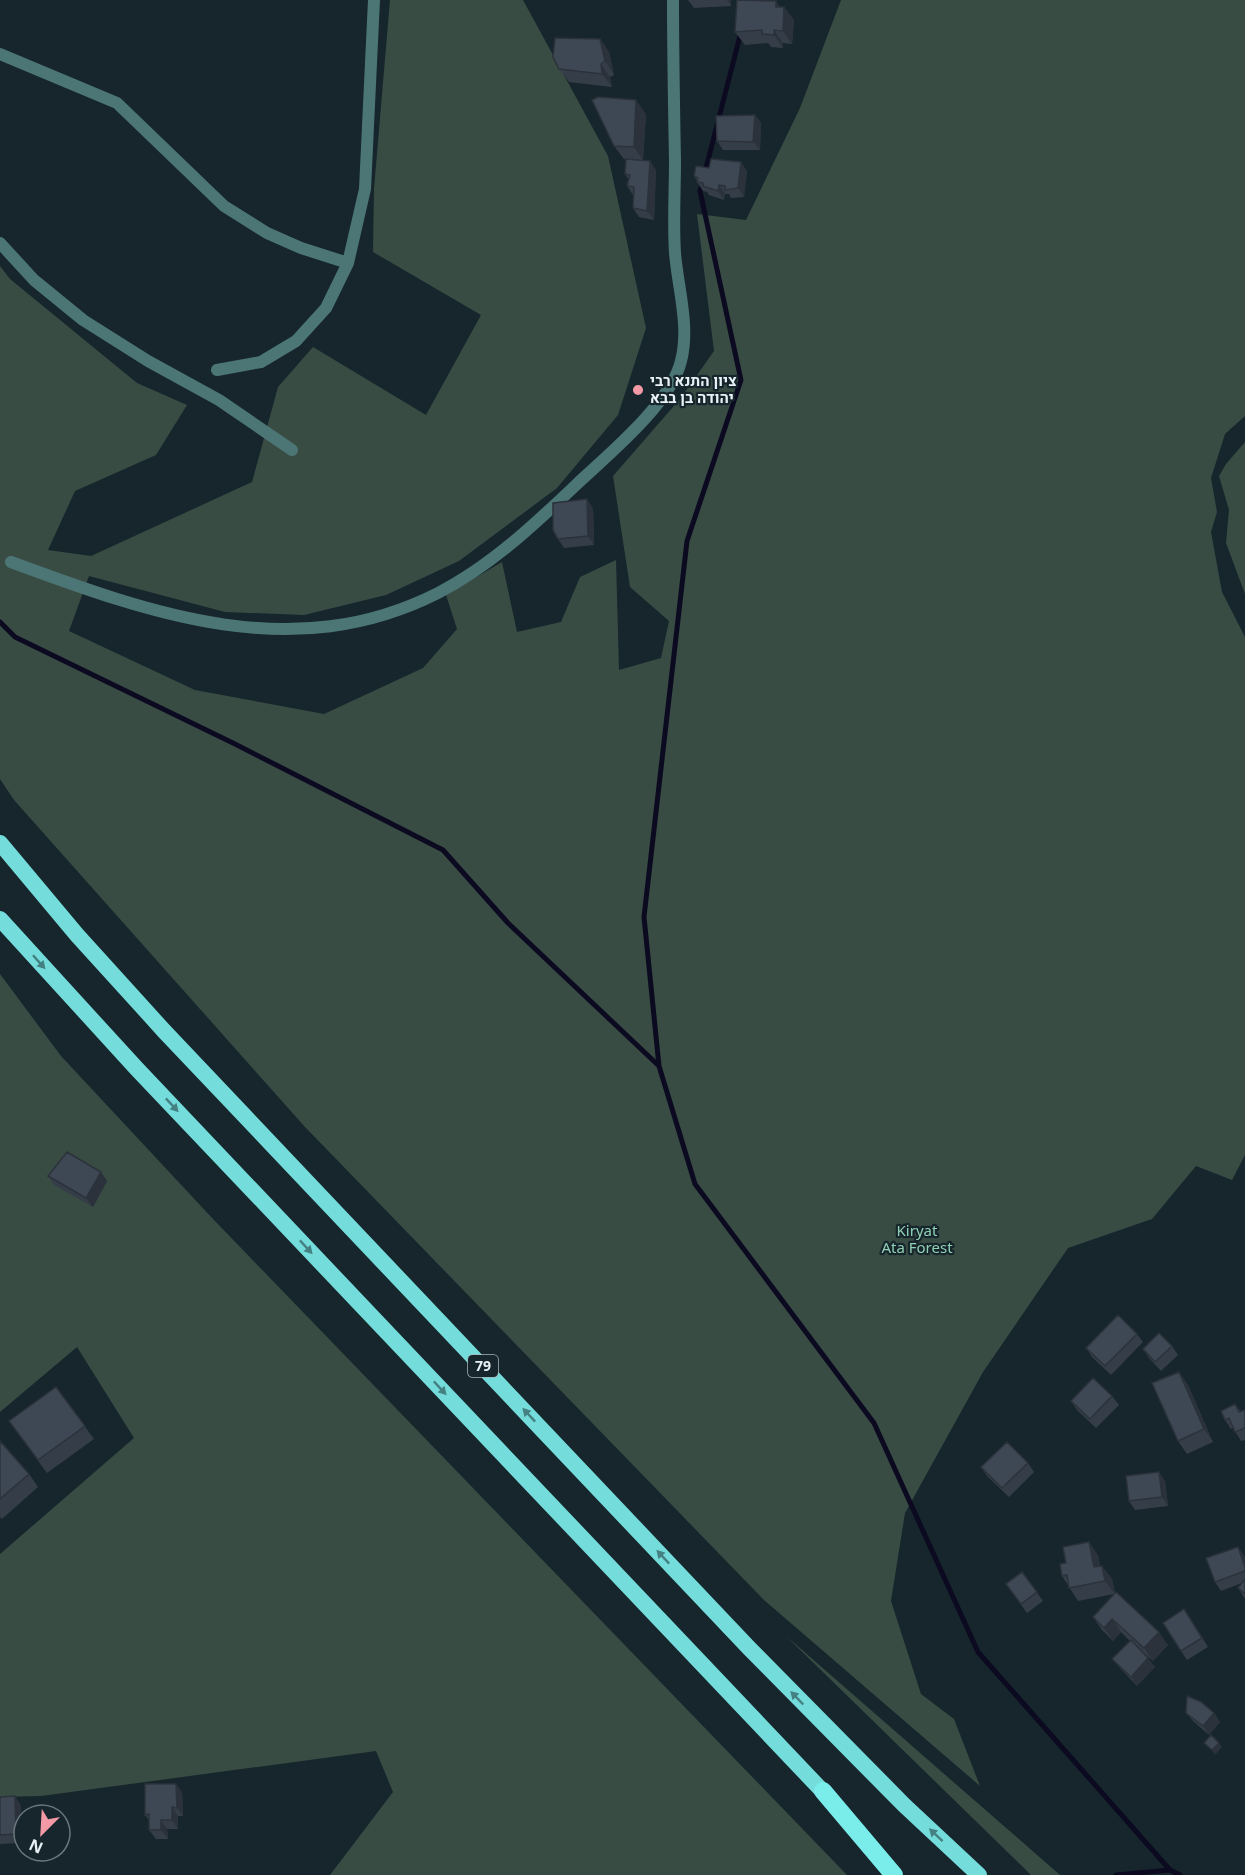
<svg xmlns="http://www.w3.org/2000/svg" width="1245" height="1875" viewBox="0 0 1245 1875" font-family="'Noto Sans',Heebo,sans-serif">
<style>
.green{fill:#394c43}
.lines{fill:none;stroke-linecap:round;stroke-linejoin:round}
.stream{stroke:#0c0a21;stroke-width:5}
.minor{stroke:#4c7676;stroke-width:12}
.trunk{stroke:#74dcda;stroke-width:16}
.motorway{stroke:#7aedeb;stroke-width:18}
.wall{fill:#353e48}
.shaded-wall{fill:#2b323b}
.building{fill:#3e4854;stroke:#2b323b;stroke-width:1.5}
.oneway{fill:#458183}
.poi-dot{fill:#f49aa6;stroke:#16262c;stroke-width:2}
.labels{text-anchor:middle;stroke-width:4.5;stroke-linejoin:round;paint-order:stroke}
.shield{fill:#16262c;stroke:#a9b5b9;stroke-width:1.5}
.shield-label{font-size:14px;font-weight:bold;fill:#e8f2f6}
.poi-label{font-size:15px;font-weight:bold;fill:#e8f2f6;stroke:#16262c;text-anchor:start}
.park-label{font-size:15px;fill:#92d0b4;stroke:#16262c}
</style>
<rect width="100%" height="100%" fill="#16262c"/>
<path class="green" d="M 390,0 L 523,0 L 608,156 L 646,328 L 618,415 L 557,488 L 459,561 L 386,595 L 304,615 L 225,612 L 89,576 L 69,631 L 195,690 L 324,714 L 423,668 L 457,629 L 446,595 L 502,562 L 517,632 L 561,622 L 580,577 L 616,560 L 619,670 L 661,658 L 669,621 L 630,587 L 613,476 L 680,399 L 714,351 L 697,214 L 746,220 L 800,108 L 841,0 L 1245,0 L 1245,416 L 1225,434 L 1211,478 L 1217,512 L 1211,532 L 1222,592 L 1245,637 L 1245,1155 L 1232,1180 L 1196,1166 L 1152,1219 L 1068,1248 L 983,1372 L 905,1513 L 891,1601 L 921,1694 L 954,1719 L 980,1786 L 764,1600 L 305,1127 L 14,800 L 0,779 L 0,266 L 10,279 L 137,383 L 187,405 L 156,455 L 75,491 L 48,550 L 91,556 L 252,482 L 278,387 L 313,347 L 426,415 L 481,315 L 373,252 L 374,189 Z
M 1245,442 L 1245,594 L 1226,543 L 1229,510 L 1219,476 L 1226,464 Z
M 0,974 L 61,1056 L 213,1219 L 847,1875 L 330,1875 L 393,1792 L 376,1751 L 41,1796 L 0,1797 L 0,1554 L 134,1438 L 77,1347 L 0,1412 Z
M 786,1636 L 1060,1875 L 1031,1875 Z"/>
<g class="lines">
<path class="stream" d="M 705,172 L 741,32
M 702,183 L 700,191 L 741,380 L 687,541 L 644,917 L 659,1066 L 695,1184 L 874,1423 L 978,1652 L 1170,1870 L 1180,1875
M 0,622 L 15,637 L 235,744 L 443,850 L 508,923 L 659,1066
M 1116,1875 L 1170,1870"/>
<path class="minor" d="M 0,54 L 117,103 L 224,206 L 267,233 L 301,248 L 348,263
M 0,243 L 34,280 L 83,320 L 148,361 L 219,400 L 292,450
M 217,370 L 261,362 L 296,341 L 326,308 L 348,263 L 365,189 L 374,0
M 11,562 C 152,614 294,666 438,593 C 491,566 536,523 578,483 C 609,454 671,403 681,361 C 690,326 678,289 675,253 C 673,223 675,191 675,161 C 674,107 673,54 673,0"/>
<path class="trunk" d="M 0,843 L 77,935 L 165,1032 L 749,1648 L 904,1805 L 979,1875
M 0,919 L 137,1069 L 831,1800"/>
<path class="motorway" d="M 823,1791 L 894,1875"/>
</g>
<path class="wall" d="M 688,0 L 731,0 L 731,6 L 694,8 Z
M 780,7 L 784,7 L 794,20 L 792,44 L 783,43 L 783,48 L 771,47 L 768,43 L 745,45 L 735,32 Z
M 600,39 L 609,52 L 614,75 L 610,77 L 612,87 L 569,82 L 559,69 Z
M 646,114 L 643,160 L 656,170 L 654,220 L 639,217 L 633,208 L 633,195 L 627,186 L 629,180 L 625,174 L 626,159 L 624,159 L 614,146 Z
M 755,115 L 761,123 L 760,150 L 723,150 L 717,141 Z
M 709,168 L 747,171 L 744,197 L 731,198 L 729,194 L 725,194 L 724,200 L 709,195 L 707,192 L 703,191 L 697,182 L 697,181 L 694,176 Z
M 593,508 L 594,545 L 564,548 L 558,539 Z
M 101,1172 L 107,1181 L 93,1207 L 54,1185 L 48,1176 Z
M 1137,1334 L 1143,1342 L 1111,1375 L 1092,1357 L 1086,1348 Z
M 1172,1346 L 1178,1355 L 1161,1371 L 1149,1358 L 1143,1349 Z
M 1179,1372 L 1188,1385 L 1213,1442 L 1187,1454 L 1178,1441 Z
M 56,1387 L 94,1439 L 47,1473 L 9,1421 Z
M 1112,1396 L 1119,1405 L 1096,1428 L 1077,1410 L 1071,1401 Z
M 1235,1404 L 1241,1412 L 1245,1410 L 1245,1440 L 1241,1441 L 1233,1428 L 1231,1429 L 1225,1420 Z
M 0,1441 L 29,1474 L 38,1487 L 2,1519 L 0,1517 Z
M 1028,1463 L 1034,1472 L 1009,1497 L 987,1476 L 981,1467 Z
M 1165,1481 L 1168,1506 L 1135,1510 L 1129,1501 Z
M 1098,1555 L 1100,1566 L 1102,1566 L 1112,1579 L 1115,1593 L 1168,1645 L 1153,1661 L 1136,1646 L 1155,1667 L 1137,1686 L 1119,1667 L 1112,1659 L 1130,1641 L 1121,1632 L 1113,1641 L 1102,1630 L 1093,1617 L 1114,1594 L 1078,1601 L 1062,1576 Z
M 1244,1555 L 1245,1559 L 1245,1599 L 1238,1588 L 1242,1583 L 1221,1591 L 1215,1582 Z
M 1022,1572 L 1043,1601 L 1027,1613 L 1006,1584 Z
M 1190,1618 L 1208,1647 L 1187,1660 L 1181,1651 Z
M 1186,1713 L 1214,1713 L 1220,1722 L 1209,1735 L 1193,1721 Z
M 182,1792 L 183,1816 L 178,1816 L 178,1829 L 167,1829 L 168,1839 L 156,1839 L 149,1830 L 149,1820 L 145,1815 Z
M 0,1797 L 21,1805 L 22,1843 L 0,1844 Z"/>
<path class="shaded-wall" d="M 727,0 L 731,0 L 731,6 Z
M 776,1 L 784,13 L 784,7 L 794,20 L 792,44 L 783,31 L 776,7 Z
M 774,30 L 783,43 L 783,48 L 774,35 Z
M 600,39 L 609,52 L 614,75 L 605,61 Z
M 601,64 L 610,77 L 612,87 L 602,74 Z
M 636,100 L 646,114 L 643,160 L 634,147 Z
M 755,115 L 761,123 L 760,150 L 753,142 Z
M 650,161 L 656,170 L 654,220 L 647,211 Z
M 741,162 L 747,171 L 744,197 L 738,188 Z
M 719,185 L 725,194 L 724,200 L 718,191 Z
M 587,499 L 593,508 L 594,545 L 588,536 Z
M 101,1172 L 107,1181 L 93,1207 L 86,1198 Z
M 1179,1372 L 1188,1385 L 1213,1442 L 1204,1429 Z
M 1159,1472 L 1165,1481 L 1168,1506 L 1162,1497 Z
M 1089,1542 L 1098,1555 L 1103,1580 L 1094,1567 Z
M 1238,1547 L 1244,1555 L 1245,1559 L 1245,1567 Z
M 1102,1566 L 1112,1579 L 1115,1594 L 1105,1581 Z
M 1112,1619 L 1121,1632 L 1113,1641 L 1104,1628 Z
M 1159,1632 L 1168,1645 L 1153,1661 L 1144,1648 Z
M 1148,1658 L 1155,1667 L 1137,1686 L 1131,1677 Z
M 1214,1713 L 1220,1722 L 1209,1735 L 1203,1726 Z
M 1219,1743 L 1222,1747 L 1215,1755 L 1212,1750 Z
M 176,1784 L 182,1792 L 183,1816 L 177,1808 Z
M 15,1796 L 21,1805 L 22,1843 L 16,1834 Z
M 172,1807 L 178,1816 L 178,1829 L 172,1820 Z
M 161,1820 L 167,1829 L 168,1839 L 161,1830 Z"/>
<path class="building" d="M 737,0 L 776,1 L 776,7 L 784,7 L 783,31 L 774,30 L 774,35 L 762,34 L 762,30 L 735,32 Z
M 555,38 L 600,39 L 605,61 L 601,64 L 602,74 L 559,69 L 553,57 Z
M 598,97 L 636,100 L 634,147 L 614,146 L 592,100 Z
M 755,115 L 753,142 L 717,141 L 716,116 Z
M 626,159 L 650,161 L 647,211 L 633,208 L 634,187 L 627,186 L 630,175 L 625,174 Z
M 711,159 L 741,162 L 738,188 L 725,190 L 725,186 L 719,185 L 718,191 L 703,186 L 703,183 L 697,182 L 698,178 L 694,176 L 696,166 L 709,168 Z
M 587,499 L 588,536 L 558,539 L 553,530 L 553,503 Z
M 67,1152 L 101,1172 L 86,1198 L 48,1176 Z
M 1118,1315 L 1137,1334 L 1105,1366 L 1086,1348 Z
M 1159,1333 L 1172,1346 L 1155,1362 L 1143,1349 Z
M 1179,1372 L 1204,1429 L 1178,1441 L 1152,1383 Z
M 1093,1378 L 1112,1396 L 1090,1419 L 1071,1401 Z
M 56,1387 L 85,1426 L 38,1460 L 9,1421 Z
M 1235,1404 L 1239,1412 L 1245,1410 L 1245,1428 L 1235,1432 L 1229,1418 L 1225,1420 L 1221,1411 Z
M 0,1441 L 29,1474 L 0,1499 Z
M 1007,1442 L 1028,1463 L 1002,1488 L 981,1467 Z
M 1159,1472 L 1162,1497 L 1129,1501 L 1126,1476 Z
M 1089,1542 L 1094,1567 L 1102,1566 L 1105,1581 L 1069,1588 L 1067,1575 L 1062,1576 L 1060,1564 L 1066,1563 L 1063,1547 Z
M 1238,1547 L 1245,1567 L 1245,1571 L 1215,1582 L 1206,1558 Z
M 1022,1572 L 1037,1592 L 1021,1604 L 1006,1584 Z
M 1245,1579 L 1245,1594 L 1238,1588 Z
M 1116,1592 L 1159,1632 L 1144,1648 L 1112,1619 L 1104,1628 L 1093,1617 Z
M 1184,1609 L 1202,1638 L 1181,1651 L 1163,1623 Z
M 1131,1640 L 1148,1658 L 1131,1677 L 1112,1659 Z
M 1187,1696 L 1201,1702 L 1214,1713 L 1203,1726 L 1186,1713 Z
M 1211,1735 L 1219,1743 L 1212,1750 L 1204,1743 Z
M 145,1784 L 176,1784 L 177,1808 L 172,1807 L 172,1820 L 161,1820 L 161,1830 L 149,1830 L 149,1814 L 145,1815 Z
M 15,1796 L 16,1834 L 0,1835 L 0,1797 Z"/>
<defs><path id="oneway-solid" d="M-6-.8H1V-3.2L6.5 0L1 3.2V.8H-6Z" transform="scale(1.5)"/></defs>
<g class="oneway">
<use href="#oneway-solid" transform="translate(39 962) rotate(48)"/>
<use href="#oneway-solid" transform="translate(172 1105) rotate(47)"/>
<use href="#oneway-solid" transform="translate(306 1247) rotate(47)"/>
<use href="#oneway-solid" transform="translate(440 1388) rotate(47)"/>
<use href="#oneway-solid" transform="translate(529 1415) rotate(-133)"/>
<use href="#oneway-solid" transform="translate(663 1557) rotate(-133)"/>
<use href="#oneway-solid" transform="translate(797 1698) rotate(-134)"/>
<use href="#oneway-solid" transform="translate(936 1835) rotate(-137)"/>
</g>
<circle class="poi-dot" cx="638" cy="390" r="6"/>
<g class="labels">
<rect class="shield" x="468" y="1355" width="30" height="22" rx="4.5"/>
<g class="shield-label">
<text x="483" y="1371">79</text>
</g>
<g class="poi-label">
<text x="650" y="386">ציון התנא רבי<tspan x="650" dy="17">יהודה בן בבא</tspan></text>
</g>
<g class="park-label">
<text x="917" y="1236">Kiryat<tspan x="917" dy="17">Ata Forest</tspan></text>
</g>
</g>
<g transform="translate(42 1833) rotate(204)"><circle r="28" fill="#16262c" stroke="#6a787d" stroke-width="1.5"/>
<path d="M0-4.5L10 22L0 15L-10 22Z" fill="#f49aa6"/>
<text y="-9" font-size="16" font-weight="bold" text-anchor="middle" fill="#e8f2f6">N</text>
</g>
</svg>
